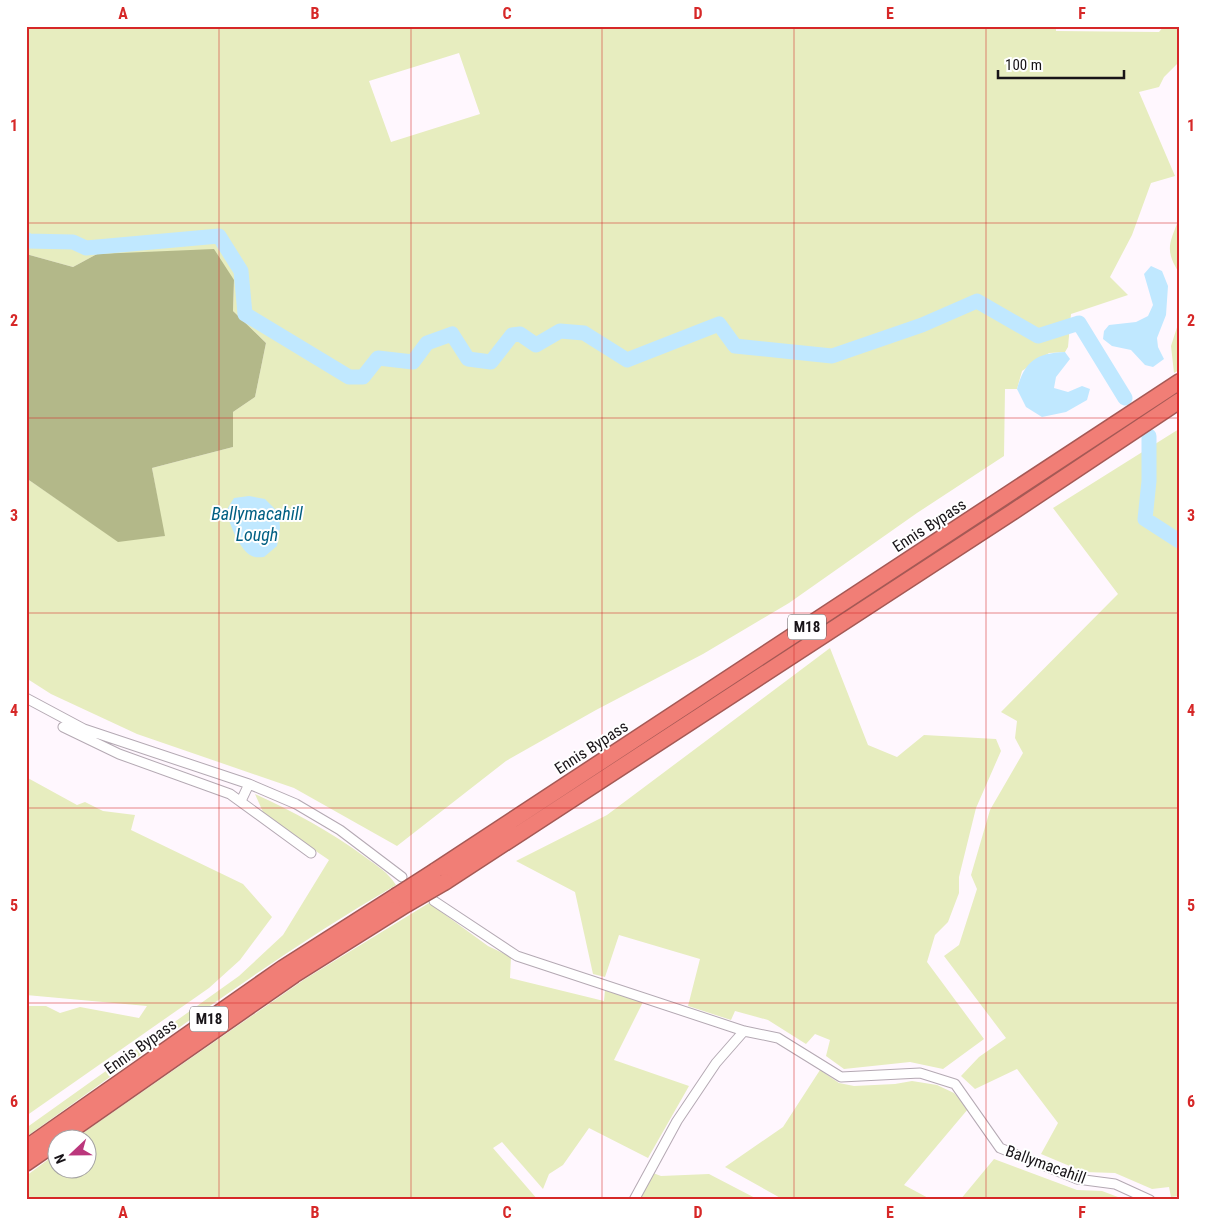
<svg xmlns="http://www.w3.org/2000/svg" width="1205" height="1226" viewBox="0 0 1205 1226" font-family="'Roboto Condensed',sans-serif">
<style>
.green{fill:#e7edbf;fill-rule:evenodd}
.forest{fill:#b3b889}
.water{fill:#c0e8ff}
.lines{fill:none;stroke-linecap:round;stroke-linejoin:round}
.river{stroke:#c0e8ff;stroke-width:15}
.street-casing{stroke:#b4a9b3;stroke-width:11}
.highway-casing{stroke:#a55955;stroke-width:18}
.street{stroke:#fff;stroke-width:9}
.highway{stroke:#f17e76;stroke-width:15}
.highway-bridge-casing{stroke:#a55955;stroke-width:18;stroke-linecap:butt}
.highway-bridge{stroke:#f17e76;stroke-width:15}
.grid{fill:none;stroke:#d62828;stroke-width:1;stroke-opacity:0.55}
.labels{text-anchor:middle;stroke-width:4;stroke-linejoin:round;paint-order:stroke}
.shield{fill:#fff;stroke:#5d5a5d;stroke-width:1}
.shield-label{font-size:15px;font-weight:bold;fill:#181418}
.street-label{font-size:16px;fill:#181418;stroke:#fff}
.water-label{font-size:18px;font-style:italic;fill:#005f83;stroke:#fff}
.neatline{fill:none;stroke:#d62828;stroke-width:2}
.grid-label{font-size:16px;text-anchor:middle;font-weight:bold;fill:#d62828}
</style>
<rect width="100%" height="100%" fill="#fff7fe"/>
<path class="green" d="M 26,26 L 1056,26 L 1056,31 L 1159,32 L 1164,26 L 1179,26 L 1179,62 L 1164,77 L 1159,87 L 1139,92 L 1175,176 L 1151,183 L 1132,235 L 1110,277 L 1128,295 L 1071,314 L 1068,347 L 1065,352 L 1049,353 L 1022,371 L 1017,389 L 1005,389 L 1004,456 L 917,513 L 789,603 L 703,654 L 596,710 L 506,761 L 397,846 L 294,788 L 137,734 L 51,694 L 26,678 L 26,478 L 118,541 L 164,536 L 152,468 L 233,447 L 233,412 L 255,397 L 266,343 L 233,311 L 234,280 L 97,254 L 73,267 L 26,254 ZM 459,53 L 480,114 L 391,142 L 369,81 Z
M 1179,218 L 1179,273 C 1164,248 1170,244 1179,218 Z
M 1179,321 L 1179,370 L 1174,373 L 1171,346 Z
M 1179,429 L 1179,1196 L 1171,1197 L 1169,1187 L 1152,1189 L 1115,1173 L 1084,1172 L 1041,1154 L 1058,1123 L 1017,1069 L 975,1089 L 961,1076 L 979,1057 L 1006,1038 L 944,956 L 959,945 L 977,889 L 971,875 L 990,810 L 1023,753 L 1015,738 L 1017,721 L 1001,712 L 1118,594 L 1053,508 Z
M 830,648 L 868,745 L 897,757 L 924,735 L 996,739 L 1001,751 L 976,808 L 959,877 L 959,893 L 948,922 L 935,935 L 927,962 L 984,1039 L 943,1069 L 910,1062 L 844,1069 L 826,1056 L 830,1040 L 815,1034 L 806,1044 L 768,1020 L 735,1011 L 731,1020 L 688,1006 L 700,959 L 619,935 L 605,977 L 593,974 L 575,892 L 516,861 L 607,815 Z
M 26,777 L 77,805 L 85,802 L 103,811 L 135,815 L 131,830 L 243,884 L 272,917 L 240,960 L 209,988 L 26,1116 L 26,1006 L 46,1006 L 60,1013 L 80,1007 L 139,1018 L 147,1006 L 26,995 Z
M 255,794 C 294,812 330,831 365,857 C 377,866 388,872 396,885 C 267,960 148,1051 26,1137 L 26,1128 L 239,976 L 283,935 L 329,860 L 276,824 L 263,812 Z
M 429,903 L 488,946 L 511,957 L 510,978 L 604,1001 L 605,990 L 643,1002 L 614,1060 L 689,1086 L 648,1158 L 589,1128 L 563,1165 L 549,1174 L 543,1189 L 502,1142 L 493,1148 L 538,1200 L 26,1200 L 26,1176 L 57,1153 L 58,1168 L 88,1168 L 88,1138 L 76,1138 L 96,1124 L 305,979 Z
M 820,1070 L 839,1083 L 854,1086 L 895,1084 L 912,1081 L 937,1085 L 954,1093 L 968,1109 L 904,1185 L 932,1200 L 784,1200 L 725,1167 L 783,1127 Z
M 994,1159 L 1077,1190 L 1102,1191 L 1126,1200 L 960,1200 Z
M 653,1173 L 661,1176 L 709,1174 L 759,1200 L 638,1200 Z"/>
<path class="forest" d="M 214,249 L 234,280 L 233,311 L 266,343 L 255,397 L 233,412 L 233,447 L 152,468 L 165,536 L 118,542 L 26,478 L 26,254 L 73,267 L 97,254 Z"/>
<path class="water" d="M 1151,266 L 1162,271 L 1168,286 L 1166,315 L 1157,338 L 1158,347 L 1164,359 L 1153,367 L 1145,365 L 1131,350 L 1112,346 L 1103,339 L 1104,331 L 1109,325 L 1136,322 L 1148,316 L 1153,305 L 1144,274 Z
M 1065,352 L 1070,359 L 1056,377 L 1054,388 L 1068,392 L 1082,386 L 1090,389 L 1087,400 L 1066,412 L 1042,417 L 1026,407 L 1017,389 C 1025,361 1036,353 1065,352 Z
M 249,496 L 265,499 L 279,513 L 280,528 L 277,546 L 264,557 C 261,557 256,558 252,556 C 239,550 230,524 226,511 L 234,498 Z"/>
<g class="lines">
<path class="river" d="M 26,239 L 27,241 L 73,242 L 86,248 L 219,236 L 241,271 L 245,314 L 349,377 L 363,377 L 378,358 L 413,362 L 427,343 L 452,334 L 468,359 L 491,362 L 512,335 L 520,334 L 536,345 L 560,331 L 584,333 L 627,360 L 719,324 L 735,346 L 832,356 L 922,325 L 977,301 L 1038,336 L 1079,323 L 1125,398
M 1149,436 L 1149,481 L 1145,519 L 1179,541"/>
<g class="street-casing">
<path id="street" d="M 26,698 L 84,729 L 249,784 L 296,804 L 340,830 L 402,877
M 63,727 L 119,754 L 230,794 L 311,853
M 241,801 L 249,784
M 434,901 L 517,956 L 744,1031 L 778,1038 L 841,1077 L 920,1073 L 955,1084 L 1000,1148 L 1077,1179 L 1115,1184 L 1150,1200
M 634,1200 L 677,1121 L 716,1063 L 744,1031"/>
</g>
<g class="highway-casing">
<path id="highway" d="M 435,871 L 1179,382
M 445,882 L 1011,513 L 1179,401
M 60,1138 L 294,975 L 407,904
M 26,1148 L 283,968 L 396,896
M 26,1163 L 58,1141"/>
</g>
<use href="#street" class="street"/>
<use href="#highway" class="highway"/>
<g class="highway-bridge-casing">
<path id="highway-bridge" d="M 396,896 L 435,871
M 407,904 L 445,882"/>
</g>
<use href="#highway-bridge" class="highway-bridge"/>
</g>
<path class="grid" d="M 219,26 L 219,1200M 411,26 L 411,1200M 602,26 L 602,1200M 794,26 L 794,1200M 986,26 L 986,1200M 26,223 L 1179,223M 26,418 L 1179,418M 26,613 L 1179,613M 26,808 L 1179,808M 26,1003 L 1179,1003"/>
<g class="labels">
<g class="shield">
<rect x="788" y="614.5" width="38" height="25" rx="4"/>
<rect x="190" y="1006.5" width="38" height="25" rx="4"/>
</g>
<g class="shield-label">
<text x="807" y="632">M18</text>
<text x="209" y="1024">M18</text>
</g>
<g class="street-label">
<text transform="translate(929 525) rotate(-33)" y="6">Ennis Bypass</text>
<text transform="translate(591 747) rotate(-33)" y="6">Ennis Bypass</text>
<text transform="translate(140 1046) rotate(-35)" y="6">Ennis Bypass</text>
<text transform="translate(1046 1164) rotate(20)" y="6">Ballymacahill</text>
</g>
<g class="water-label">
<text x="257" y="520">Ballymacahill<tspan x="257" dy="21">Lough</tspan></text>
</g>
</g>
<rect width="1205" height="1226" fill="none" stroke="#ffffff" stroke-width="55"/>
<g transform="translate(72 1154) rotate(248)"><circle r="24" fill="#ffffff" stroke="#a3a1a3"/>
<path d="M0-4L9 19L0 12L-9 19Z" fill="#bb377c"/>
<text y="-8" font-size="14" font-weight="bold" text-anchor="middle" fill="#181418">N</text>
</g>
<path d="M998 70v8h126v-8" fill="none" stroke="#181418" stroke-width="2.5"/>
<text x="1005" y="70" font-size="15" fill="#181418" stroke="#ffffff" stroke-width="4" paint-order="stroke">100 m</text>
<rect x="28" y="28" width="1150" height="1170" class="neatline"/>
<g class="grid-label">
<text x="123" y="19">A</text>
<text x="315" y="19">B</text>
<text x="507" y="19">C</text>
<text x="698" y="19">D</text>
<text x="890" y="19">E</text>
<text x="1082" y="19">F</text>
<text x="14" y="131">1</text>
<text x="1191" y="131">1</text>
<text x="14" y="326">2</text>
<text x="1191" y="326">2</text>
<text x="14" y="521">3</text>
<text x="1191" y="521">3</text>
<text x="14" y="716">4</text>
<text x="1191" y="716">4</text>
<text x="14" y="911">5</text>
<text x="1191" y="911">5</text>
<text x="14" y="1107">6</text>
<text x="1191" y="1107">6</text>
<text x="123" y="1218">A</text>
<text x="315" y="1218">B</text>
<text x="507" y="1218">C</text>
<text x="698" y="1218">D</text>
<text x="890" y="1218">E</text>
<text x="1082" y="1218">F</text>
</g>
</svg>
